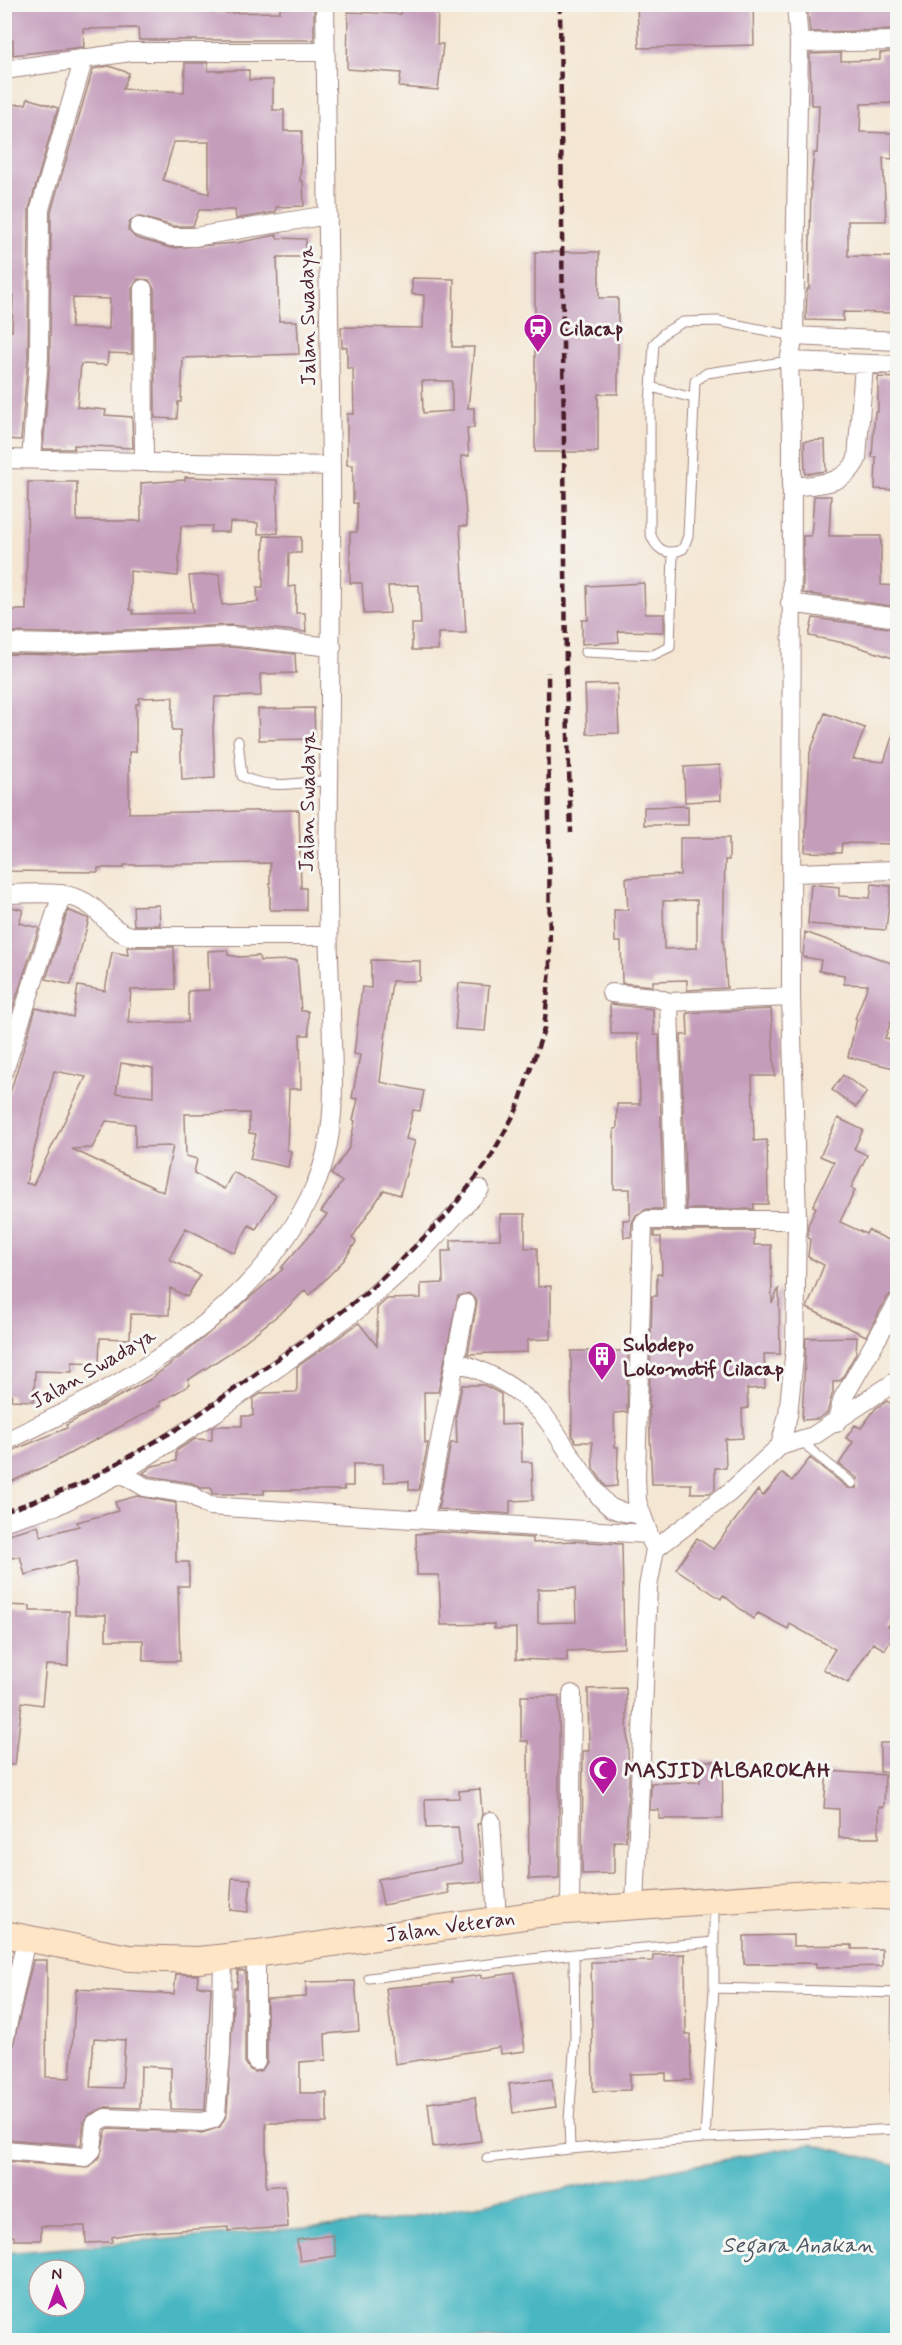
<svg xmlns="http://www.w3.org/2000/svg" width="902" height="2345" viewBox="0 0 902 2345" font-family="Mynerve,sans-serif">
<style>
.water{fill:#49b7c2;stroke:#4a6b76;stroke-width:1.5;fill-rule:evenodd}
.building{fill:#c49dbb;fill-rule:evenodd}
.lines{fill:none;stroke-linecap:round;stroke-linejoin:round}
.lane-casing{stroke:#9f827e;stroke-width:11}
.street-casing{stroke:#9f827e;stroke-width:20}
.secondary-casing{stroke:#9f827e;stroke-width:28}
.lane{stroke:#fff;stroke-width:9}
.street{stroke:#fff;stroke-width:18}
.secondary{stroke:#fde5c5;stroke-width:26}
.rail{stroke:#4a1f2b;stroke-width:4.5;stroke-dasharray:9 4.5;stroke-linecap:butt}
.labels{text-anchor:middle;stroke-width:6;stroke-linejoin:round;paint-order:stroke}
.street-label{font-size:21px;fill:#4a1f2b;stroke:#f6f6f2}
.poi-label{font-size:21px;font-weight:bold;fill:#4a1f2b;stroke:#f6f6f2;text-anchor:start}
.water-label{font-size:22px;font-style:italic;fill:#4a5460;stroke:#f6f6f2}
</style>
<rect width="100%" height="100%" fill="#f6f6f2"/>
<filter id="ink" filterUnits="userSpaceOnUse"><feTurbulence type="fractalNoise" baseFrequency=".0167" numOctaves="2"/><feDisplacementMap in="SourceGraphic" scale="12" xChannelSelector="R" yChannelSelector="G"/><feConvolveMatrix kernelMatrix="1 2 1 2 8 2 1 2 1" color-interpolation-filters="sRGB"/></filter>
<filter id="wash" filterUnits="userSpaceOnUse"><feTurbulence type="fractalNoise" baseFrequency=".008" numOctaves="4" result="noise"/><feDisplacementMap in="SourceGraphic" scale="24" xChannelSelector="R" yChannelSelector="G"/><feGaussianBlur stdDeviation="1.35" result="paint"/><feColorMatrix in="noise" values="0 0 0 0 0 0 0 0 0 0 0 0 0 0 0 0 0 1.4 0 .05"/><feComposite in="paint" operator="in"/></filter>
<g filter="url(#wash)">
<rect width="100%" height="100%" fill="#f4e6d2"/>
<path class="water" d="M 812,2144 L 897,2165 L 897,2340 L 5,2340 L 5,2253 L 388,2221 ZM 39,2270 L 75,2270 L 75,2306 L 39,2306 Z"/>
<g id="blocks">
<path class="building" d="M 4,4 L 104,4 L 104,9 L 138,8 L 138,4 L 214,4 L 214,13 L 280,12 L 280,8 L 314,7 L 314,40 L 139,40 L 138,28 L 83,29 L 84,47 L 13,55 L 13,40 L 4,40 Z
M 401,4 L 438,4 L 437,44 L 443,44 L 438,90 L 399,87 L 401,73 L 347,69 L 348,12 L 401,14 Z
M 637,4 L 753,4 L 754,45 L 639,48 Z
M 807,4 L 897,4 L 897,30 L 810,32 Z
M 897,52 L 897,103 L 861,104 L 860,132 L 893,133 L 892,159 L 883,158 L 886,221 L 848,221 L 848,256 L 897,257 L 895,313 L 843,312 L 843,321 L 806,320 L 807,289 L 809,289 L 811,184 L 814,153 L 817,153 L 819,105 L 811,105 L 810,54 L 841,53 L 841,61 L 880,60 L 880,53 Z
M 185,63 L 208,63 L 208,71 L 249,70 L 249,80 L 273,80 L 273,110 L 284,110 L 284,131 L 302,131 L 300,181 L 303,181 L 304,206 L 276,207 L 276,212 L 236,219 L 235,210 L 199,210 L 193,226 L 173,226 L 137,216 L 129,223 L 128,230 L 136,238 L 171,248 L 236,243 L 277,235 L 277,238 L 306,239 L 305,257 L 278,257 L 277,259 L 279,321 L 297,321 L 299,354 L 183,358 L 181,402 L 178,402 L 177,419 L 155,418 L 154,289 L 149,280 L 138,279 L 132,289 L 132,354 L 108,353 L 107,365 L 81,364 L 77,407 L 106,410 L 105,415 L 132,417 L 133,448 L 74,445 L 74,449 L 43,449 L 50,357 L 51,211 L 93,69 L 109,66 L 129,73 L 123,89 L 184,92 ZM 174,142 L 209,142 L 209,194 L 163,180 ZM 73,298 L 110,299 L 109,329 L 71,328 Z
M 28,98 L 58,108 L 29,209 L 28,357 L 21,440 L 4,439 L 4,361 L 7,361 L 8,330 L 12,331 L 13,295 L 4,294 L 4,105 L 26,104 Z
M 535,252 L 599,252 L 599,298 L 618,298 L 618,394 L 598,394 L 598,452 L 535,452 Z
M 412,278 L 454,279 L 452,347 L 474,347 L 468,408 L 474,408 L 474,428 L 467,428 L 469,456 L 461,456 L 467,526 L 460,526 L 466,633 L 438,633 L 438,650 L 412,650 L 412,624 L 421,624 L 419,585 L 388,586 L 390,613 L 364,614 L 362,583 L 350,583 L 350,532 L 357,532 L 357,503 L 353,503 L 353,465 L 347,465 L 347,414 L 354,414 L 353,368 L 347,368 L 347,347 L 342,347 L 341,327 L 423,328 L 424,295 L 412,294 ZM 422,381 L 452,381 L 452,411 L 423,413 Z
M 878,377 L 897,378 L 897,490 L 875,489 L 876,457 L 872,457 L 875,412 L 878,412 Z
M 825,440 L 826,471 L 805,474 L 804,441 Z
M 185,477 L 277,480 L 278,533 L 258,534 L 258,523 L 230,522 L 229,532 L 211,532 L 212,526 L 181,526 L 178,576 L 130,571 L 130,610 L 133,610 L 133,614 L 193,613 L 189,576 L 219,574 L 222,605 L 258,602 L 257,587 L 263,587 L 264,536 L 301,537 L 301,553 L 289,553 L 288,587 L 296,586 L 296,613 L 305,613 L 306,632 L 230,625 L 60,633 L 4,632 L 4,610 L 26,610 L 28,482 L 77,482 L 77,521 L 141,521 L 141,483 L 185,480 Z
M 814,496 L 831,496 L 829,536 L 881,536 L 881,585 L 897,586 L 897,607 L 803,593 L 803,536 L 811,536 Z
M 644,583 L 645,614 L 664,614 L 664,632 L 618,631 L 619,642 L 582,644 L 582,620 L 588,620 L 587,586 Z
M 813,618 L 897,629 L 897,646 L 893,658 L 849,644 L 809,636 Z
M 230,647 L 295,654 L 296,673 L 260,674 L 261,696 L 215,697 L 213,730 L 215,778 L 182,780 L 180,730 L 172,730 L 173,697 L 139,698 L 139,704 L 136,704 L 136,752 L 129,752 L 129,813 L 299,810 L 301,888 L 306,888 L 306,910 L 270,910 L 270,863 L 124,865 L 124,868 L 98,868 L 98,872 L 4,871 L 4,654 L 61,655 Z
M 617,684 L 619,733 L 587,734 L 585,685 Z
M 314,708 L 315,739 L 259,740 L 258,709 Z
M 825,713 L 865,728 L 853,759 L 884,762 L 894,731 L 897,731 L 897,844 L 842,843 L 841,853 L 805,852 L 810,752 Z
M 720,765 L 721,800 L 685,802 L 684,767 Z
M 688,806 L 688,825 L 644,825 L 644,807 Z
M 680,838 L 729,838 L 729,860 L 725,860 L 723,938 L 727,988 L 687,990 L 687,980 L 653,981 L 653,986 L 622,983 L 621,942 L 615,942 L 614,910 L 628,910 L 626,878 L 680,875 ZM 697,900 L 697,948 L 664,949 L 663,901 Z
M 811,884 L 839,887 L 839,896 L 870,898 L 872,884 L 891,886 L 886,930 L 808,924 Z
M 4,905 L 23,910 L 19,923 L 39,928 L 6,1029 Z
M 159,905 L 160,925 L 134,925 L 133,906 Z
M 68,910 L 89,919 L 71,985 L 46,979 Z
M 805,932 L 897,965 L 897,1006 L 885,1038 L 897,1041 L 894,1068 L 848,1057 L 857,1019 L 855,1019 L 868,985 L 844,984 L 844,975 L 819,971 L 821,960 L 803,957 Z
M 127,947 L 174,947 L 175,989 L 131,990 L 128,1023 L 188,1022 L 188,991 L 209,990 L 208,951 L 227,950 L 228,955 L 239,957 L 259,956 L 260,961 L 297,960 L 301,1011 L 308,1011 L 309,1035 L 300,1035 L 301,1089 L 289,1089 L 287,1150 L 291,1151 L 288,1167 L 250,1159 L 256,1134 L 249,1133 L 249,1113 L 185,1114 L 186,1156 L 197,1159 L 194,1173 L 224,1189 L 233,1172 L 276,1195 L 268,1209 L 256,1229 L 249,1225 L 234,1253 L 186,1228 L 169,1259 L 200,1275 L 187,1297 L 170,1288 L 169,1315 L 131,1314 L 130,1339 L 100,1338 L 99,1363 L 72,1362 L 72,1372 L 35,1371 L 34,1401 L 11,1400 L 12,1395 L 4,1395 L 8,1329 L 4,1328 L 4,1090 L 10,1093 L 36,1008 L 73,1017 L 78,986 L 105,991 L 112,952 L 128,955 ZM 121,1063 L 153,1068 L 153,1097 L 116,1093 ZM 54,1071 L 86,1077 L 33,1185 L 26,1183 ZM 106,1121 L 135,1124 L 135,1147 L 173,1146 L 163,1192 L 72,1149 L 92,1148 Z
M 371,960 L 420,961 L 420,981 L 392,981 L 380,1082 L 424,1091 L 420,1111 L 413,1110 L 406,1139 L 415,1141 L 400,1195 L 384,1190 L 352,1238 L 356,1242 L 344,1260 L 310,1295 L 305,1290 L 287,1308 L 231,1352 L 188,1380 L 190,1385 L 160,1402 L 161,1405 L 54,1462 L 4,1485 L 4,1454 L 67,1428 L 66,1425 L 149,1380 L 189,1350 L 283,1269 L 281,1268 L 327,1215 L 321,1212 L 342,1182 L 331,1174 L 349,1148 L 355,1121 L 353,1120 L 358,1099 L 352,1098 L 360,1055 L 354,1054 L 362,987 L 371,988 Z
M 459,983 L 489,986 L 485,1031 L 455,1029 Z
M 610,1004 L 653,1009 L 654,1035 L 659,1035 L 663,1209 L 647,1209 L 636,1215 L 632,1223 L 631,1237 L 624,1237 L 623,1220 L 630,1220 L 630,1189 L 614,1189 L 614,1129 L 617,1128 L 617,1104 L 640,1104 L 638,1034 L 611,1034 Z
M 771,1009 L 775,1076 L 752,1076 L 754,1141 L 767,1140 L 768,1204 L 754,1204 L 754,1209 L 686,1209 L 681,1035 L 688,1035 L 687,1013 Z
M 843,1075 L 867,1092 L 856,1107 L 832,1090 Z
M 838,1118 L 863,1130 L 854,1149 L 867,1155 L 851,1188 L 855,1190 L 840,1222 L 866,1234 L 868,1230 L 897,1244 L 897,1291 L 888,1296 L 866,1336 L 807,1308 L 824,1265 L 808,1257 L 810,1239 L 808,1238 L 808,1225 L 816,1207 L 813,1206 L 834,1162 L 820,1156 Z
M 500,1214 L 525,1214 L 525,1248 L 537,1248 L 538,1287 L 551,1286 L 551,1339 L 527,1340 L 527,1352 L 468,1354 L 477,1301 L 469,1293 L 458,1296 L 438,1392 L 424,1392 L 425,1443 L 428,1443 L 419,1490 L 409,1490 L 409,1481 L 384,1482 L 383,1464 L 353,1464 L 353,1486 L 344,1486 L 344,1490 L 264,1490 L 264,1494 L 212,1494 L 212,1488 L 201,1488 L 192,1483 L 149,1476 L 143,1473 L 153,1466 L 176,1461 L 176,1451 L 195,1439 L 212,1440 L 212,1428 L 216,1426 L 242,1426 L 242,1416 L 253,1416 L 253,1399 L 262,1393 L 297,1392 L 297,1367 L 359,1323 L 377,1346 L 377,1308 L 387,1299 L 421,1298 L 421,1284 L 443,1283 L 442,1251 L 451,1251 L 451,1240 L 500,1239 Z
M 654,1231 L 754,1231 L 754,1245 L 771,1245 L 772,1303 L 779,1288 L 780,1354 L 764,1354 L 765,1388 L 747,1389 L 748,1408 L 742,1409 L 743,1438 L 725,1439 L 726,1468 L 715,1468 L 715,1489 L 710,1493 L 691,1493 L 691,1484 L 652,1484 L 649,1412 L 652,1296 L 657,1296 L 657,1274 L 662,1274 L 661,1237 L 654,1237 Z
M 857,1337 L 856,1353 L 841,1380 L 833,1382 L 833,1392 L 827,1413 L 818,1419 L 802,1420 L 806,1338 Z
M 571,1351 L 628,1351 L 627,1412 L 614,1413 L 615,1447 L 618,1447 L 617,1486 L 606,1487 L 593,1468 L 592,1442 L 576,1442 L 572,1436 Z
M 462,1385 L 484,1385 L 501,1394 L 501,1425 L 521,1424 L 522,1462 L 532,1462 L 533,1500 L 510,1501 L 510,1514 L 438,1509 L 451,1443 L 457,1443 L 456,1416 Z
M 887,1401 L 897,1408 L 897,1614 L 888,1626 L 896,1631 L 885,1650 L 873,1643 L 848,1683 L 823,1669 L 835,1649 L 790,1624 L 788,1629 L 758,1613 L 753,1619 L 723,1595 L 721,1599 L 676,1569 L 697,1538 L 713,1549 L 758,1490 L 763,1496 L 783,1473 L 792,1481 L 810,1458 L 848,1488 L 857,1488 L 857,1478 L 839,1464 L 853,1442 L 846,1438 L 855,1425 L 861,1428 L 876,1408 Z
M 137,1496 L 176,1503 L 176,1562 L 189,1562 L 189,1586 L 178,1586 L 180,1661 L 143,1661 L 143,1640 L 106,1640 L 106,1615 L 75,1615 L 76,1561 L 25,1575 L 20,1556 L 4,1560 L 4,1535 L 38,1526 L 41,1536 L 79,1526 L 77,1522 L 118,1511 L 115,1502 Z
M 437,1532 L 533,1538 L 533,1543 L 574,1541 L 622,1544 L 624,1648 L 567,1651 L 567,1661 L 516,1659 L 516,1628 L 494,1629 L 494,1624 L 441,1625 L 439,1575 L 417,1575 L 416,1534 ZM 575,1588 L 576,1622 L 538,1623 L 538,1589 Z
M 4,1605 L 30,1606 L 30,1611 L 69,1611 L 68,1666 L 46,1665 L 42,1705 L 22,1702 L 15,1765 L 4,1764 Z
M 626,1688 L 629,1777 L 626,1841 L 614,1841 L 614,1873 L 582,1874 L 583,1751 L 589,1751 L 588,1689 Z
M 521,1696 L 559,1696 L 559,1878 L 529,1879 L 528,1741 L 521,1741 Z
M 880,1743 L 897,1743 L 897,1772 L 880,1772 Z
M 700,1761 L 722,1761 L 723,1819 L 659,1819 L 659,1810 L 650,1810 L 651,1783 L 700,1782 Z
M 827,1771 L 885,1775 L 884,1807 L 879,1807 L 879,1838 L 839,1838 L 839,1809 L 824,1808 Z
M 480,1789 L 482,1814 L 480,1824 L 477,1824 L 483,1882 L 447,1885 L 449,1893 L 383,1905 L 378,1879 L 462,1863 L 458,1827 L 426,1828 L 425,1799 L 459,1798 L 459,1791 Z
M 232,1878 L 251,1879 L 248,1912 L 230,1910 Z
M 793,1935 L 793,1946 L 852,1945 L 852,1949 L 882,1949 L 882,1966 L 816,1968 L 816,1963 L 744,1964 L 744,1936 Z
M 685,1954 L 686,2034 L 690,2034 L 691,2080 L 666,2081 L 666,2073 L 630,2074 L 630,2090 L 593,2091 L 591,1962 L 653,1961 L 653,1955 Z
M 4,1960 L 10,1960 L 5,1984 L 4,1984 Z
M 33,1960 L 47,1960 L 46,2077 L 70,2078 L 76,1989 L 174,1994 L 176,1974 L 198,1975 L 197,1986 L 211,1987 L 205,2110 L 171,2109 L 171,2068 L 141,2066 L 140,2108 L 106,2107 L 90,2114 L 84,2122 L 81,2145 L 4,2139 L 4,2065 L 12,2065 L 12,2049 ZM 94,2038 L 125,2040 L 122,2088 L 90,2087 Z
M 238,1971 L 245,1971 L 245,2062 L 250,2070 L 255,2072 L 262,2070 L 267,2062 L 267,1999 L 306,1997 L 306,1982 L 355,1981 L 359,2031 L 325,2034 L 326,2060 L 300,2062 L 300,2093 L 327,2093 L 327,2123 L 266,2123 L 266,2187 L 285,2185 L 288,2227 L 228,2231 L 228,2227 L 134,2233 L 112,2237 L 112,2242 L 86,2243 L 85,2226 L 41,2226 L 41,2240 L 14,2240 L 14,2236 L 4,2236 L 4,2161 L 88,2168 L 100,2157 L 106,2131 L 109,2129 L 202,2133 L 220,2127 L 227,2114 L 234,1988 L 237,1988 Z
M 515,1973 L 525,2051 L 501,2054 L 500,2047 L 395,2064 L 386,1988 L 452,1982 L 451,1979 L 481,1975 L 481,1978 Z
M 552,2079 L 556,2107 L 513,2113 L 509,2084 Z
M 475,2097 L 481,2141 L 433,2147 L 428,2103 Z
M 333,2235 L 336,2256 L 300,2261 L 297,2240 Z"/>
</g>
</g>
<g filter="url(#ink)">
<use href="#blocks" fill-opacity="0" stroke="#9f827e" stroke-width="1.5"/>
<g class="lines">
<g class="lane-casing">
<path id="lane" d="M 789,361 L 707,373 L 695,381 L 688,536 L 683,549 C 666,557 655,549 650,532 L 650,403 L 654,344 L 664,333 L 683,322 L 718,321 L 794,336
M 651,387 L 693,398
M 585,652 L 653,655 L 670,647 L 673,553
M 238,741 L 242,776 C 266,790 302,783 329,780
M 802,1439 L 812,1451 L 852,1483
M 898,1913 L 895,2103 L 898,2111
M 574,1954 L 575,2039 L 569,2120 L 570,2149 L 705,2138 L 898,2129
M 369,1978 L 574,1954 L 714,1942
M 714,1988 L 898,1993
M 705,2138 L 714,1988 L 714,1901
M 487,2158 L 570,2149"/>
</g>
<g class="street-casing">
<path id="street" d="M 799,43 L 898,41
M 4,70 L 131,52 L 326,52
M 139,227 L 171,237 L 194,237 L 328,215
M 143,289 L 144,462
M 794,336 L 898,341
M 789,361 L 898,365
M 4,459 L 331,466
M 31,459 L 39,357 L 40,209 L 84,58
M 791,487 C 817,484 845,486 857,459 L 864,365
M 790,603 L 898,618
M 4,643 L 60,644 L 230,636 L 332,647
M 792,873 L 898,870
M 4,894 C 34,894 67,888 91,906 C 107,918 110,930 131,936 L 328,936
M 611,993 L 654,997 L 669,1002
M 4,1071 L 62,894
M 675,1220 L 669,1002 L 791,997
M 455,1361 C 490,1373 520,1388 545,1417 C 560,1435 597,1503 614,1509 C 622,1513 633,1513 641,1515
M 836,1423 L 843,1398 L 898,1302
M 4,1442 C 123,1386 257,1314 314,1188 C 339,1134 333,1073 331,1015 C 329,972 328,929 328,886 C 329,747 332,608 331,469 C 330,314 326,159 325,4
M 780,1446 L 813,1436 L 898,1380
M 121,1473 L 145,1487 L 190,1494 L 209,1506 L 647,1534
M 425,1519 L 466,1304
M 4,1521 L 58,1505 L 121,1473 L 216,1412 L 356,1311 L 414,1259 L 480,1189
M 652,1543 L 637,1501 L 636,1476 L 643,1224 L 648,1220 L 797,1220
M 491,1821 L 497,1919
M 635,1907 L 648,1587 L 655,1549 L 730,1492 L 780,1446 L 788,1415 L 795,1348 L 797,1220 L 791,997 L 792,438 L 789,361 L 794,336 L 799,43 L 796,4
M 570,1911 L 572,1694
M 4,2041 L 26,1939
M 256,2061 L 256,1954
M 4,2150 L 85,2157 L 92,2150 L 95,2124 L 106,2118 L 202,2122 L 213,2119 L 216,2113 L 221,2054 L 223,1958"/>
</g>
<g class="secondary-casing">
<path id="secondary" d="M 4,1934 L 129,1958 L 198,1960 L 256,1954 L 553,1912 L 823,1893 L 898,1897"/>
</g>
<use href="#lane" class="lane"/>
<use href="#street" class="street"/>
<use href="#secondary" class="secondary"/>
<path class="rail" d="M 560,4 L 566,672 L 571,833
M 4,1512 L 81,1484 L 179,1428 L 303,1341 L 369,1291 L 446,1216 L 488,1162 L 517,1109 L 544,1029 L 550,970 L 548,672"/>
</g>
</g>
<defs>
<g id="station-pin" transform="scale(1.5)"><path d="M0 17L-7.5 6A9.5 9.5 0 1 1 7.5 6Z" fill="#b5179e" stroke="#f6f6f2"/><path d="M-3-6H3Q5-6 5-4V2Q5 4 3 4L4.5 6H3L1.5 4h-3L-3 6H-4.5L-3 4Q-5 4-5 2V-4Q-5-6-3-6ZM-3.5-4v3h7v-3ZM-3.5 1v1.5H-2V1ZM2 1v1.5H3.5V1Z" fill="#fff"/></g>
<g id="building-pin" transform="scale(1.5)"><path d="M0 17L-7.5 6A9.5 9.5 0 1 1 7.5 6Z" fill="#b5179e" stroke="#f6f6f2"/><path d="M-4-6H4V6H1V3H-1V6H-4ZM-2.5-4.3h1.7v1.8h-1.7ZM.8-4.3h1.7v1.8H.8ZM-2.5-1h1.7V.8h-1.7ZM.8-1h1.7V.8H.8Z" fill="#fff"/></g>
<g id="mosque-pin" transform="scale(1.5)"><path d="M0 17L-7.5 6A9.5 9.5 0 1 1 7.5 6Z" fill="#b5179e" stroke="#f6f6f2"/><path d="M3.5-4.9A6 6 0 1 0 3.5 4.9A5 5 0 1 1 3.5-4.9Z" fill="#fff"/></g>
</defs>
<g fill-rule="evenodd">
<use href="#station-pin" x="538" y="328"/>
<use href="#building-pin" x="602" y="1356"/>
<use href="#mosque-pin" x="603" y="1770"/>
</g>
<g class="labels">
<g class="street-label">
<text transform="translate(307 316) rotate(-91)" y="7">Jalan Swadaya</text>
<text transform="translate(307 802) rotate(-89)" y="7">Jalan Swadaya</text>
<text transform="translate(93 1368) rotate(-30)" y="7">Jalan Swadaya</text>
<text transform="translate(450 1926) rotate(-8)" y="7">Jalan Veteran</text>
</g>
<g class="poi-label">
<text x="559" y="335">Cilacap</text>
<text x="623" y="1351">Subdepo<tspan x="623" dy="24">Lokomotif Cilacap</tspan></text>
<text x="624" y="1777">MASJID ALBAROKAH</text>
</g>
<g class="water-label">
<text x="798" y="2252">Segara Anakan</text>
</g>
</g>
<rect width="902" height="2345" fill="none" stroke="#f6f6f2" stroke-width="24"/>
<g transform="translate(57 2288) rotate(359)"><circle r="28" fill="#f6f6f2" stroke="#b1a0a2" stroke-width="1.5"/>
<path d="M0-4.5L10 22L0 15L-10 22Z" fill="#b5179e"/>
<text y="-9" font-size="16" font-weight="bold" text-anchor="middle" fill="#4a1f2b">N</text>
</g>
</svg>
